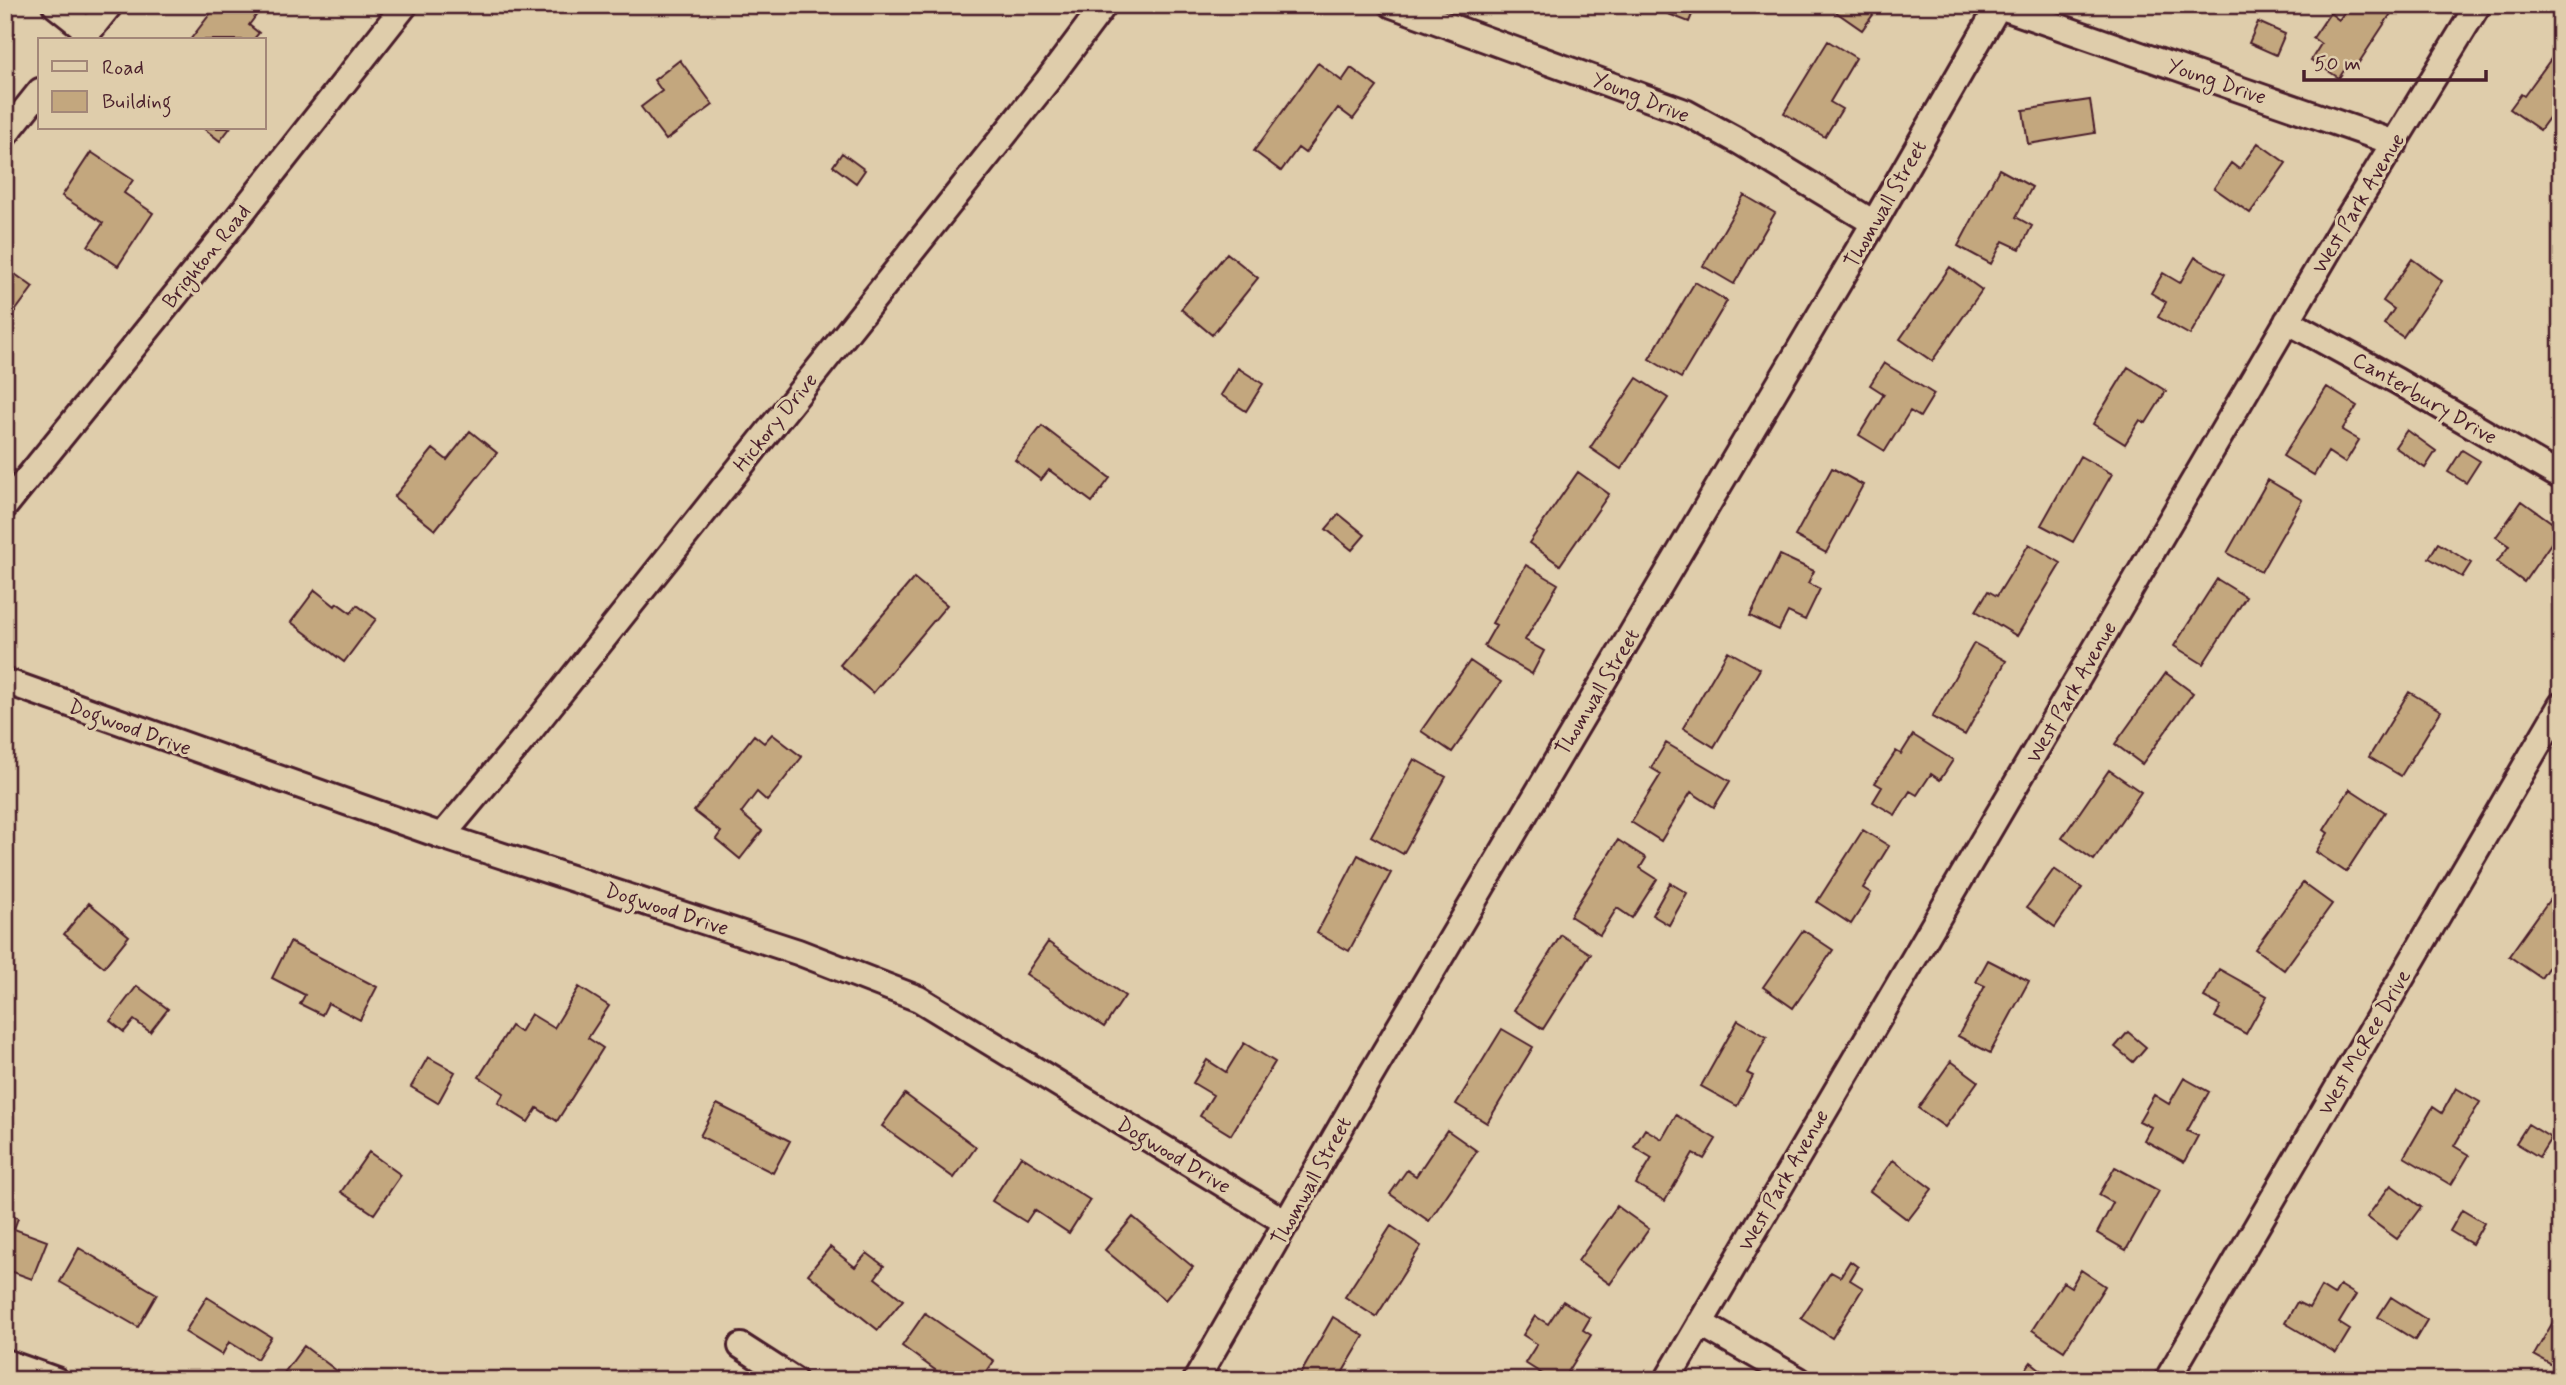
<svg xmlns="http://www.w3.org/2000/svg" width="2566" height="1385" viewBox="0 0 2566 1385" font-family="Mynerve,sans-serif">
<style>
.building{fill:#c3a77e;stroke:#4a1f2b;stroke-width:2}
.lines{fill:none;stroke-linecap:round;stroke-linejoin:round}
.street-casing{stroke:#4a1f2b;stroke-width:30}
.street{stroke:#dfcdab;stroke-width:24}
.labels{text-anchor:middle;stroke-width:6;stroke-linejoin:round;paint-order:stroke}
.street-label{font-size:21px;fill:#4a1f2b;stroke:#dfcdab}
</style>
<rect width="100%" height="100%" fill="#dfcdab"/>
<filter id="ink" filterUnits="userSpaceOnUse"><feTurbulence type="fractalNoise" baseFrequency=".0143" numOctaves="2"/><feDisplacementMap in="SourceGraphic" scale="14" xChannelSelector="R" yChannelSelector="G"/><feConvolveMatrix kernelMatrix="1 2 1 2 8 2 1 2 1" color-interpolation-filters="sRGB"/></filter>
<g filter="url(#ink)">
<path class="building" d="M 217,5 L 264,5 L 249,25 L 259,33 L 253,40 L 190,40 Z
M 1645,5 L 1696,5 L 1689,22 Z
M 1841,5 L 1880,5 L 1862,30 L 1836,12 Z
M 2349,5 L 2389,5 L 2394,9 L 2356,67 L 2349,63 L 2339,78 L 2311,60 L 2321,44 L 2313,38 L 2330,13 L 2339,20 Z
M 2258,22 L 2285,34 L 2276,55 L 2249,43 Z
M 1828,41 L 1856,58 L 1830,102 L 1842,109 L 1825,137 L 1784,113 Z
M 2556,52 L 2561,55 L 2561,101 L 2540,130 L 2510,109 L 2521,94 L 2524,96 Z
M 680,60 L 713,105 L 666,140 L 641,107 L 662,91 L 654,80 Z
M 1318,63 L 1342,81 L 1351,68 L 1377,87 L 1353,119 L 1338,108 L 1305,153 L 1298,148 L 1281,171 L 1254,151 Z
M 2090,100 L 2095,133 L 2028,144 L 2023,110 Z
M 203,128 L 230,128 L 220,141 Z
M 2258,143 L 2286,163 L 2250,213 L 2214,188 L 2231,163 L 2239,169 Z
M 91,152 L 133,180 L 124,193 L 153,213 L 118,266 L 88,246 L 103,223 L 62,196 Z
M 842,153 L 865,170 L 856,183 L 833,166 Z
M 1999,169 L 2032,187 L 2016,217 L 2032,226 L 2020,249 L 2003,241 L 1991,264 L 1958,246 Z
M 1744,195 L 1775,213 L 1734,284 L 1703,266 Z
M 1227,253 L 1258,278 L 1212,335 L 1181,309 Z
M 2195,257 L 2225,274 L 2190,335 L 2158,317 L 2166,302 L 2151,293 L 2163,273 L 2180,283 Z
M 2412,259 L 2442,281 L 2403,337 L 2384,324 L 2394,309 L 2383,301 Z
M 5,267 L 33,287 L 5,325 Z
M 1950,267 L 1982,290 L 1932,361 L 1900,339 Z
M 1695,282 L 1727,301 L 1681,378 L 1649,359 Z
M 1884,363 L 1934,394 L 1920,417 L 1910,411 L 1885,451 L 1859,435 L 1884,394 L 1870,385 Z
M 2128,367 L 2166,391 L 2146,423 L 2140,420 L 2125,444 L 2093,424 Z
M 1238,368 L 1263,384 L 1246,411 L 1221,395 Z
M 1637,378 L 1668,398 L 1621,469 L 1590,448 Z
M 2327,387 L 2357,406 L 2342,430 L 2359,440 L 2345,463 L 2328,452 L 2314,475 L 2283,456 Z
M 1042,426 L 1110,478 L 1092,502 L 1049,470 L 1041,480 L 1015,460 Z
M 2407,430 L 2436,451 L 2425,468 L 2395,447 Z
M 470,431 L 497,453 L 435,530 L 394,497 L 433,449 L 447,460 Z
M 2462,450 L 2480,461 L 2466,483 L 2448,472 Z
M 2080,456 L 2112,474 L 2073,542 L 2041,525 Z
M 1832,468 L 1863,485 L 1826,553 L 1795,536 Z
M 1578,472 L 1609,494 L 1560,565 L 1529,543 Z
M 2268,480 L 2302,500 L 2261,572 L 2227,553 Z
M 2522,501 L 2561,529 L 2524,582 L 2497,562 L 2509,546 L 2496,537 Z
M 1339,514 L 1365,535 L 1352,550 L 1326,529 Z
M 2438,543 L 2471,563 L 2462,577 L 2429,558 Z
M 2029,544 L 2061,563 L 2017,636 L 1976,611 L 1988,591 L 1997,596 Z
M 1780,555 L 1814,571 L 1808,583 L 1820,589 L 1805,620 L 1788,612 L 1779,630 L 1750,616 Z
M 1526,565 L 1558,584 L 1525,640 L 1544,651 L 1532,674 L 1484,646 L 1496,625 L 1492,623 Z
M 914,578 L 947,605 L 873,693 L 840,665 Z
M 2217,579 L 2246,597 L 2203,664 L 2174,646 Z
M 315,590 L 335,606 L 337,603 L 351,613 L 357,605 L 376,619 L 344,662 L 291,622 Z
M 1974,643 L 2006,661 L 1965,735 L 1932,717 Z
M 1728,651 L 1760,669 L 1714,747 L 1683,728 Z
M 1470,661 L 1501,682 L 1452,752 L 1421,731 Z
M 2166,673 L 2193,693 L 2142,764 L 2115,744 Z
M 2409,692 L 2441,711 L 2401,776 L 2369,757 Z
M 772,734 L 802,757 L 767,801 L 757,792 L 741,813 L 762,831 L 740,859 L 716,839 L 721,832 L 694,811 L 754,735 L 764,743 Z
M 1913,735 L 1953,760 L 1940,780 L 1931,774 L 1917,795 L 1910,791 L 1895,815 L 1873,802 L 1882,787 L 1875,783 L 1896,751 L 1901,754 Z
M 1666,743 L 1730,781 L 1714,807 L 1691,792 L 1661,841 L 1631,822 L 1661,774 L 1651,768 Z
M 1414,759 L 1446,777 L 1403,854 L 1371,836 Z
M 2109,770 L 2141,792 L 2094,860 L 2062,838 Z
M 2350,789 L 2385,812 L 2346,872 L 2316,852 L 2328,833 L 2324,830 Z
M 1863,830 L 1889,846 L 1863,888 L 1871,893 L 1851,924 L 1817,902 Z
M 1618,840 L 1646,858 L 1640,868 L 1657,879 L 1632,918 L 1617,908 L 1600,935 L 1570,916 Z
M 1358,855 L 1391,873 L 1349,951 L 1317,933 Z
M 2054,869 L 2082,888 L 2055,927 L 2027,907 Z
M 1670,883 L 1687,893 L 1669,925 L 1652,915 Z
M 2303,883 L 2332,904 L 2284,970 L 2255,949 Z
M 2552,896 L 2561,902 L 2561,949 L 2541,978 L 2509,956 Z
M 89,903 L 129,936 L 104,967 L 64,934 Z
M 1803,930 L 1833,950 L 1793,1008 L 1763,987 Z
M 1561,935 L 1591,954 L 1543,1029 L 1514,1010 Z
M 290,942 L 377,987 L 360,1020 L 328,1003 L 322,1015 L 300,1004 L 305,995 L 272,978 Z
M 1048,942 L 1125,996 L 1104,1027 L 1026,974 Z
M 1988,960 L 2029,981 L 1990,1053 L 1958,1036 L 1985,986 L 1976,982 Z
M 2219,969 L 2267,996 L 2246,1034 L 2215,1017 L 2221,1006 L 2204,997 Z
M 137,986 L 168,1009 L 150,1032 L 134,1020 L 124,1032 L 110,1021 Z
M 579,987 L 609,1006 L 588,1038 L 603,1048 L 557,1121 L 537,1108 L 528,1122 L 498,1103 L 504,1093 L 479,1077 L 511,1026 L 520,1032 L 531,1014 L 554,1028 Z
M 1738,1020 L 1767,1037 L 1747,1073 L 1753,1076 L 1737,1106 L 1701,1086 Z
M 1502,1029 L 1533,1047 L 1487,1123 L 1456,1104 Z
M 2128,1032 L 2146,1047 L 2133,1062 L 2115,1047 Z
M 1244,1043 L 1275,1062 L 1231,1135 L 1200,1116 L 1213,1095 L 1193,1083 L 1207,1060 L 1226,1072 Z
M 428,1057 L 455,1072 L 438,1103 L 411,1087 Z
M 1951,1061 L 1978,1081 L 1945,1127 L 1918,1108 Z
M 2184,1078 L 2209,1092 L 2187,1131 L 2198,1136 L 2184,1162 L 2144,1140 L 2151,1127 L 2139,1121 L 2154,1095 L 2169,1104 Z
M 2456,1088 L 2480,1102 L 2454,1146 L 2469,1155 L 2451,1185 L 2404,1157 L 2433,1107 L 2442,1113 Z
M 905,1094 L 976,1147 L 954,1178 L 882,1126 Z
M 717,1104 L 790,1141 L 773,1173 L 700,1136 Z
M 1676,1115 L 1716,1139 L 1704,1159 L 1693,1153 L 1665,1201 L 1636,1184 L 1652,1158 L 1634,1147 L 1645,1129 L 1662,1139 Z
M 2528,1124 L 2551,1138 L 2539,1157 L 2516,1143 Z
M 1447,1130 L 1477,1151 L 1429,1221 L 1390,1194 L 1407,1170 L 1416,1176 Z
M 369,1152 L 401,1175 L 374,1214 L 341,1192 Z
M 1021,1156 L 1090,1200 L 1069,1233 L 1034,1210 L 1026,1222 L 992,1201 Z
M 1893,1160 L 1932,1189 L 1908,1220 L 1870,1191 Z
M 2115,1167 L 2159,1191 L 2126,1250 L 2097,1233 L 2113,1203 L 2099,1195 Z
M 2391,1185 L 2421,1207 L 2397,1239 L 2367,1217 Z
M 1617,1206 L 1649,1229 L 1610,1284 L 1578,1261 Z
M 2462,1210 L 2484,1223 L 2472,1244 L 2450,1231 Z
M 5,1213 L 18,1218 L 14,1229 L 47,1241 L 32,1279 L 5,1269 Z
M 1133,1217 L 1193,1267 L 1165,1300 L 1105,1250 Z
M 1391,1226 L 1421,1246 L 1376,1317 L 1345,1297 Z
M 830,1247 L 855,1267 L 867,1253 L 884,1266 L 875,1278 L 903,1300 L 878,1330 L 808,1274 Z
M 79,1248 L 157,1294 L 138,1327 L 60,1282 Z
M 1850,1261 L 1858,1267 L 1850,1280 L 1863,1288 L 1832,1338 L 1801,1318 L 1831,1272 L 1840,1277 Z
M 2081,1270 L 2105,1286 L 2064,1351 L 2032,1330 L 2063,1282 L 2071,1287 Z
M 2340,1285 L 2356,1295 L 2339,1323 L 2350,1330 L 2336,1353 L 2285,1323 L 2297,1302 L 2309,1308 L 2321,1287 L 2334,1295 Z
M 207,1297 L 271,1337 L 257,1359 L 229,1342 L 222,1355 L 185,1332 Z
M 2391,1297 L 2427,1320 L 2415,1340 L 2378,1317 Z
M 1563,1301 L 1590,1318 L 1583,1330 L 1591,1335 L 1563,1380 L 1552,1380 L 1525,1363 L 1537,1344 L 1523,1335 L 1535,1316 L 1548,1324 Z
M 2561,1308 L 2561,1370 L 2534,1355 Z
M 925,1313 L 994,1361 L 981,1380 L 949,1380 L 902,1346 Z
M 1333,1317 L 1364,1336 L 1338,1380 L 1297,1380 Z
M 304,1346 L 349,1380 L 285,1380 L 281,1377 Z
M 2031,1362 L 2054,1380 L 2018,1380 Z"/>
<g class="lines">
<g class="street-casing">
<path id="street" d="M 55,5 L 89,32
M 1392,5 L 1685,112 L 1740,142 L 1874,223
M 1999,6 L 2395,143
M 82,40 L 110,5
M 5,135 L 40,91
M 2287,321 L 2397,381 L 2561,477
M 5,506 L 228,230 L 405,5
M 5,681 L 442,836 L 798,952 L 919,999 L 1287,1223
M 442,836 L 530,731 L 1048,80 L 1104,5
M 1700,1323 L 1799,1380
M 741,1346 L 794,1380
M 5,1362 L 56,1380
M 1196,1380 L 1365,1085 L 1874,223 L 1999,5
M 1667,1380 L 2343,226 L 2478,5
M 2167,1380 L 2561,705"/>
</g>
<use href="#street" class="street"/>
</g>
</g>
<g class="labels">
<g class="street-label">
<text transform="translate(2217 81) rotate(19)" y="7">Young Drive</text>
<text transform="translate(1641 97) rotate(22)" y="7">Young Drive</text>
<text transform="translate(2358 203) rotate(-59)" y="7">West Park Avenue</text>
<text transform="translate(1885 204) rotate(-60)" y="7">Thomwall Street</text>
<text transform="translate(206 256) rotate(-51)" y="7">Brighton Road</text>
<text transform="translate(2425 398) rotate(30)" y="7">Canterbury Drive</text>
<text transform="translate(775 422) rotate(-51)" y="7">Hickory Drive</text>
<text transform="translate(1597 692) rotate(-59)" y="7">Thomwall Street</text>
<text transform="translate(2071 692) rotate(-60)" y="7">West Park Avenue</text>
<text transform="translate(130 727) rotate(20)" y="7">Dogwood Drive</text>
<text transform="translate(667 909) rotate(18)" y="7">Dogwood Drive</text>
<text transform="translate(2364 1042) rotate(-60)" y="7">West McRee Drive</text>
<text transform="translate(1174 1155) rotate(31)" y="7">Dogwood Drive</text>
<text transform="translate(1783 1180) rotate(-60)" y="7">West Park Avenue</text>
<text transform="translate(1311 1181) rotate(-61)" y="7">Thomwall Street</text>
</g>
</g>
<rect width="2566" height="1385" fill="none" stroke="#dfcdab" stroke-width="28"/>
<rect x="14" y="14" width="2538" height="1357" fill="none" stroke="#4a1f2b" stroke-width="2.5" filter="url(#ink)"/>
<rect x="38" y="38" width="228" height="91" fill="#dfcdab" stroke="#a38778" stroke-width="2"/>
<rect x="52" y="61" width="35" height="10" fill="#dfcdab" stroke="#a38778" stroke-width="2"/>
<text x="102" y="74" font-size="21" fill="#4a1f2b">Road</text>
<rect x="52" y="91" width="35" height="21" fill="#c3a77e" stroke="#a38778" stroke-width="2"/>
<text x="102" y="108" font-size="21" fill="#4a1f2b">Building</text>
<path d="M2304 70v10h182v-10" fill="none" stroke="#4a1f2b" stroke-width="3.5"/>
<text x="2314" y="70" font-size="21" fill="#4a1f2b" stroke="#dfcdab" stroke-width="5" paint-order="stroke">50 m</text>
</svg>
